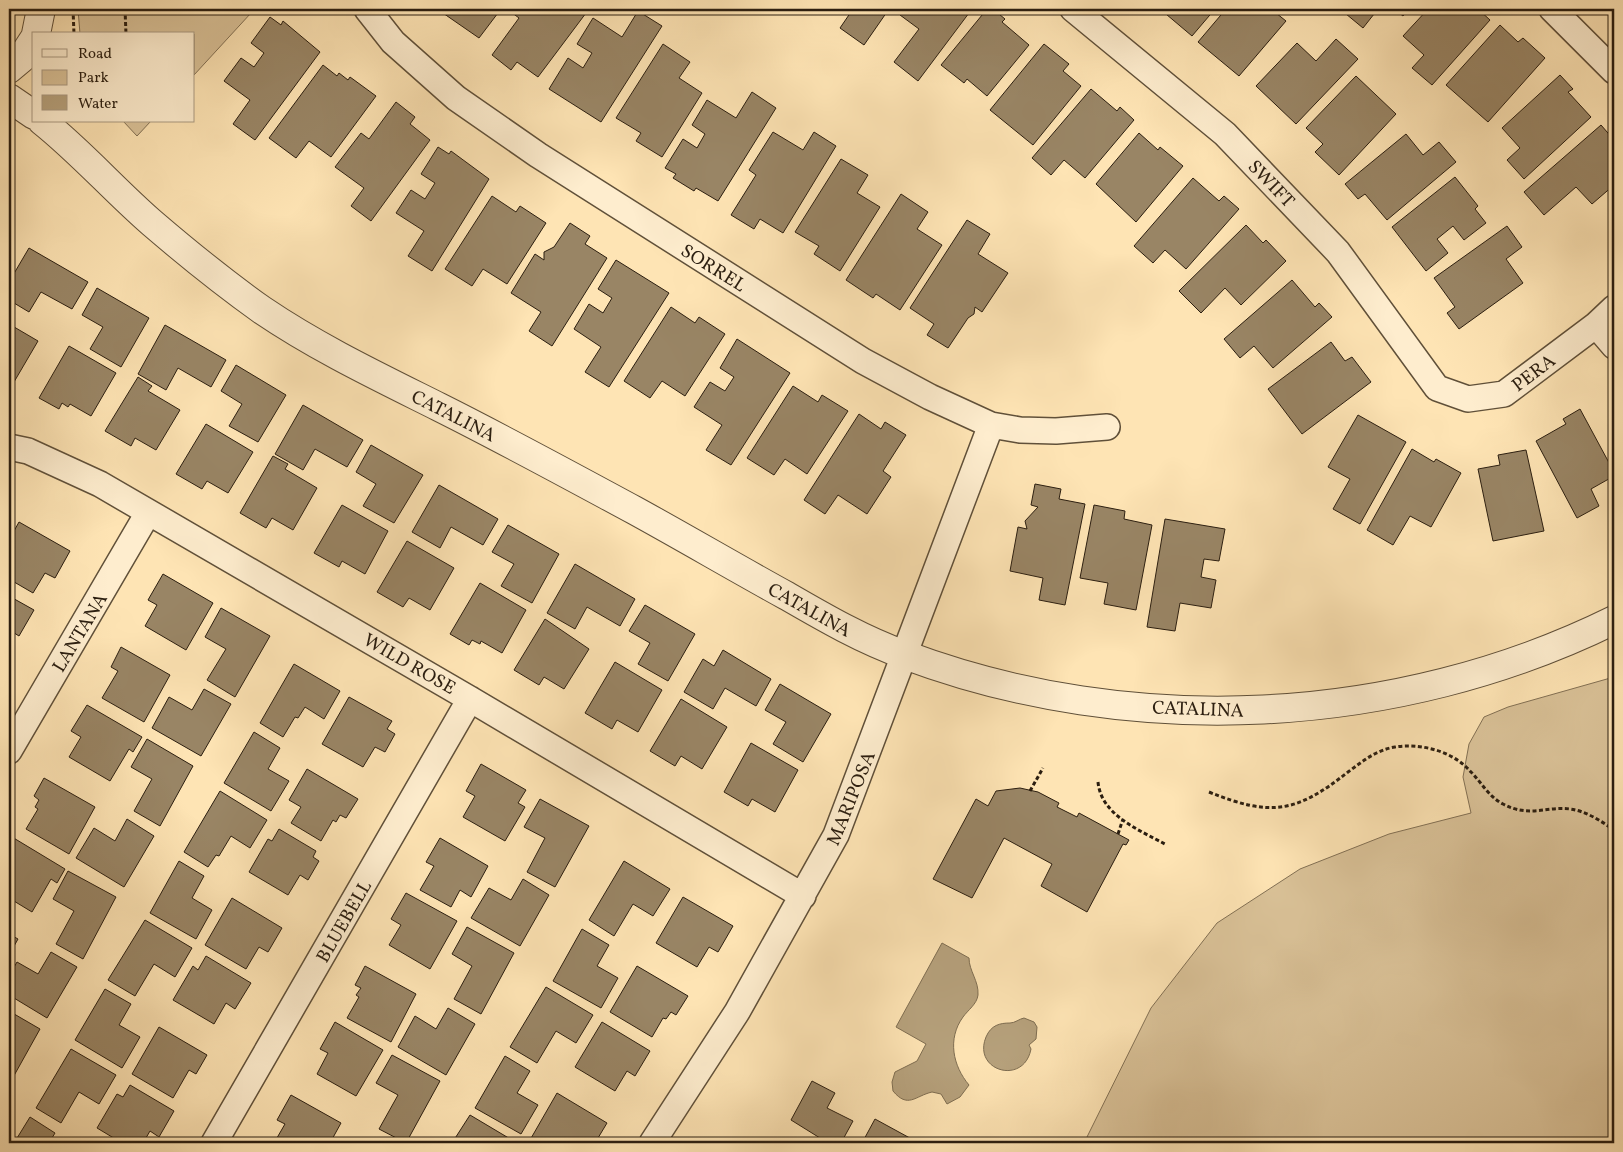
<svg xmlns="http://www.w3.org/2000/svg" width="1623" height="1152" viewBox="0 0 1623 1152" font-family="Vollkorn,serif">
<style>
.green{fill:#dac298;stroke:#827054}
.water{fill:#b6a17c;stroke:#7e6d51}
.building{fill:#998565;stroke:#2b1e10}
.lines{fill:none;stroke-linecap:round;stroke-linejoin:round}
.minor-casing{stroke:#605039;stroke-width:28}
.tertiary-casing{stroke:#605039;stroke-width:30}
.path{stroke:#2b1e10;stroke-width:3;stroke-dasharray:4 2.5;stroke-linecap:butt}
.minor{stroke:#feedce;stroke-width:25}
.tertiary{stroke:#feedce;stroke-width:28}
.labels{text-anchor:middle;stroke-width:5;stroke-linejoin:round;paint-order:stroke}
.street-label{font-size:19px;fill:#2b1e10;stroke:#feedce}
</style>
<rect width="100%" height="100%" fill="#fee4b4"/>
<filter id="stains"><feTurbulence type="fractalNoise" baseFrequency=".004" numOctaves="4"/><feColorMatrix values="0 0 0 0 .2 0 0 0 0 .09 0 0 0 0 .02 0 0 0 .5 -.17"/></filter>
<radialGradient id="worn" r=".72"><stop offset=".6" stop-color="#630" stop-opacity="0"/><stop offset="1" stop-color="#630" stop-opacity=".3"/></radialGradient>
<path class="green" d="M 78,9 L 259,9 L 251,13 L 194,75 L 194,34 L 80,34 Z
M 123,121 L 151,121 L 137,136 Z
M 1614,677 L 1614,1143 L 1084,1143 L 1151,1008 L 1217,923 L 1300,869 L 1389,834 L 1471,813 L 1463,777 L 1469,744 L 1484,717 L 1508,707 Z"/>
<path class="water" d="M 942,943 L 969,958 C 969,971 979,981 978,995 C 977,1004 968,1010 963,1017 C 947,1039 953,1066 969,1085 L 960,1097 L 947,1104 L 941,1094 L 932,1092 C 915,1096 908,1109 893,1091 L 892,1082 L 895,1072 L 917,1061 L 926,1044 L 896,1027 Z
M 1024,1018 L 1034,1022 L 1037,1027 L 1036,1039 L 1029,1045 L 1031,1049 C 1024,1086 972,1071 986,1037 C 991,1025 1000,1023 1010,1023 C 1015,1023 1019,1019 1024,1018 Z"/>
<path class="building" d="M 442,9 L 501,9 L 479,38 L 440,11 Z
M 514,9 L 589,9 L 538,77 L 517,62 L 511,70 L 492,55 L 519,18 L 511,12 Z
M 853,9 L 889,9 L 864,45 L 840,28 Z
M 905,9 L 972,9 L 918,81 L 894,62 L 919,29 L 900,15 Z
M 987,9 L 993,9 L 1005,19 L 1002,22 L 1029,45 L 987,96 L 967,79 L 964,83 L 941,65 Z
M 1160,9 L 1215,9 L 1192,36 Z
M 1226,9 L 1271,9 L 1286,21 L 1239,76 L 1198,42 Z
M 1340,9 L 1378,9 L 1363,28 Z
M 1394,9 L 1409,9 L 1403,16 Z
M 1428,9 L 1478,9 L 1490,20 L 1432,85 L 1412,68 L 1424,55 L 1403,36 Z
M 638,11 L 662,26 L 601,122 L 549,89 L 568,58 L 583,68 L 592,53 L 577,44 L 593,18 L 622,37 Z
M 270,17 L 281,25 L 283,21 L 320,52 L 255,140 L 233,124 L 250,100 L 224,81 L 241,58 L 254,67 L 264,53 L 251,43 Z
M 1500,25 L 1518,42 L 1523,38 L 1545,58 L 1488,122 L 1446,85 Z
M 1336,39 L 1358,59 L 1296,124 L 1256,86 L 1297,43 L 1316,61 Z
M 663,44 L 690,62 L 679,78 L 702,93 L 662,157 L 636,141 L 641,133 L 616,118 Z
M 1044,44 L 1069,64 L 1063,71 L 1081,86 L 1033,145 L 990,110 Z
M 323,65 L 337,76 L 339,73 L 348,80 L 350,77 L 376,96 L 331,157 L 309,141 L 296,158 L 269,138 Z
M 1560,75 L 1573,89 L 1568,92 L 1591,117 L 1524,179 L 1507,160 L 1520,148 L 1502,128 Z
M 1356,76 L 1396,114 L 1339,175 L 1315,152 L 1323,144 L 1306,128 Z
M 1091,89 L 1117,111 L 1120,107 L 1134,120 L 1085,178 L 1064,160 L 1051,175 L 1032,158 Z
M 752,92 L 776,108 L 718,201 L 696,188 L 694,191 L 673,178 L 676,174 L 665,168 L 683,139 L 697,148 L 705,134 L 692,125 L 707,100 L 736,118 Z
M 396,102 L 415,117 L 410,124 L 430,140 L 371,221 L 351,206 L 364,188 L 335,167 L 361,133 L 369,139 Z
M 1601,125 L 1614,140 L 1614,185 L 1592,204 L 1576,187 L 1544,215 L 1524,192 Z
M 773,132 L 803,150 L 814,132 L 836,146 L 783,233 L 760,219 L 754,229 L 731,215 L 756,175 L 749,170 Z
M 1139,133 L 1158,150 L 1160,147 L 1183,166 L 1136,222 L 1096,184 Z
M 1406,134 L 1423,155 L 1439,142 L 1456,162 L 1387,220 L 1365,194 L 1358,199 L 1345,184 Z
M 438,147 L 449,154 L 451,151 L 489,179 L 432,271 L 408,256 L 424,231 L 396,213 L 411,190 L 425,199 L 435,183 L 421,174 Z
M 841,159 L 868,175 L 857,193 L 880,207 L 840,271 L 814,254 L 819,246 L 795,232 Z
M 1455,177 L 1478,206 L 1475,209 L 1486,223 L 1464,240 L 1453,226 L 1437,239 L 1448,253 L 1426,271 L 1392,227 Z
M 1193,178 L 1219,201 L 1224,196 L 1239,209 L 1186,269 L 1165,250 L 1153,263 L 1134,246 Z
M 901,194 L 928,212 L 917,229 L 942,245 L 900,310 L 876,294 L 873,298 L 846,280 Z
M 492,196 L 516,212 L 520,206 L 546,223 L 507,284 L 483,269 L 472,286 L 445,269 Z
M 967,220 L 990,234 L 978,254 L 1008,273 L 982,312 L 975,307 L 974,314 L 968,318 L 948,348 L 927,335 L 934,324 L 910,308 Z
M 570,223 L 590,236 L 585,244 L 607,258 L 552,346 L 529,331 L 541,312 L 511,293 L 535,254 L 544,260 L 544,252 L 554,247 Z
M 1246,225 L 1263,243 L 1266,240 L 1286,261 L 1241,305 L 1225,288 L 1201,313 L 1179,291 Z
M 1507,226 L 1522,247 L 1506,259 L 1523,283 L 1459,329 L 1447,313 L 1455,307 L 1434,278 Z
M 29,248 L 88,282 L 72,309 L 41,292 L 29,312 L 9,300 L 9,282 Z
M 616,260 L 669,293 L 609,387 L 585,372 L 601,347 L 574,329 L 589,304 L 603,313 L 612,298 L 598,289 Z
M 1292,280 L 1315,307 L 1319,303 L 1332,317 L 1273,368 L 1254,346 L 1240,358 L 1224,339 Z
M 97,288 L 149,318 L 121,367 L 90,349 L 103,327 L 82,315 Z
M 671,307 L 695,323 L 699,317 L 725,334 L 685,396 L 662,381 L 650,398 L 624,381 Z
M 9,324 L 38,341 L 14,382 L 9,379 Z
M 165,325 L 226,360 L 211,387 L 178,368 L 166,390 L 138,374 Z
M 737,339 L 790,373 L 731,465 L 706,450 L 722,425 L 694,407 L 710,382 L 725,391 L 734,377 L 720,368 Z
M 1331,342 L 1345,361 L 1352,357 L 1371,382 L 1302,434 L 1268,389 Z
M 69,346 L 116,373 L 91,416 L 70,404 L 68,407 L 62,403 L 59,409 L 39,398 Z
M 236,365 L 286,395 L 258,442 L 229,426 L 242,404 L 221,391 Z
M 138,377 L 152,386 L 148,391 L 180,410 L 156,450 L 135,438 L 131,446 L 105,431 Z
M 793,386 L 818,402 L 822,395 L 848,411 L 807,474 L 785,459 L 774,475 L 747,458 Z
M 303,405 L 363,440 L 347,467 L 315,449 L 303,470 L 275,454 Z
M 1580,409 L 1614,472 L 1614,476 L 1591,489 L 1599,506 L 1577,518 L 1536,441 L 1566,424 L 1563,419 Z
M 859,414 L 881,429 L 885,422 L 906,435 L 883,471 L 891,477 L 867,514 L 838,495 L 825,514 L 804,500 Z
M 1358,415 L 1406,442 L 1360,524 L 1333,509 L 1350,479 L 1328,467 Z
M 206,424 L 253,452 L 228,493 L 207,481 L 202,489 L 176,474 Z
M 371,445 L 423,475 L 394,523 L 363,506 L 376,484 L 356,472 Z
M 1412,449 L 1434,462 L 1436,459 L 1461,473 L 1431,527 L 1410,516 L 1393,545 L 1367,530 Z
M 1526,450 L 1544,531 L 1493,541 L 1478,469 L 1500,465 L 1498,455 Z
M 273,456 L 288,464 L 285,469 L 317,488 L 293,530 L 272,518 L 266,528 L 240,513 Z
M 1035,484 L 1061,489 L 1059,499 L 1085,504 L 1065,605 L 1039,600 L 1043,578 L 1010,571 L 1018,527 L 1027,529 L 1025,521 L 1038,507 L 1031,505 Z
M 439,485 L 498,519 L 483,545 L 451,527 L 440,548 L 412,532 Z
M 342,505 L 388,531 L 365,574 L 342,561 L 339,567 L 314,553 Z
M 1094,505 L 1125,511 L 1124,519 L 1152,525 L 1136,610 L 1104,604 L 1108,583 L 1080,578 Z
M 1165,519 L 1225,529 L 1219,561 L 1204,559 L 1201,577 L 1216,580 L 1211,608 L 1180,603 L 1175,631 L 1147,627 Z
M 19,522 L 70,551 L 55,578 L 45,573 L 33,593 L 9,579 L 9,540 Z
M 508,525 L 559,554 L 532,603 L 501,586 L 514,564 L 492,552 Z
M 407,541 L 454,568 L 430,610 L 409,598 L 403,607 L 377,592 Z
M 575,564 L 635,599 L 620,626 L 587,607 L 575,629 L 547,613 Z
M 163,574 L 213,603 L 186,650 L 145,626 L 157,605 L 148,600 Z
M 480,583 L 526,610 L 502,653 L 481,641 L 480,644 L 472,640 L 469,645 L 450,634 Z
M 9,596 L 34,610 L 19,636 L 11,631 L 9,635 Z
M 645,605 L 695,634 L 668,681 L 638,664 L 650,643 L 629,631 Z
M 221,608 L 270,636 L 235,697 L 207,680 L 226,649 L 205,637 Z
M 545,619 L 589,649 L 564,689 L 544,677 L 539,685 L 514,670 Z
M 121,647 L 170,675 L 144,722 L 102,698 L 118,671 L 111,667 Z
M 723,650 L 771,679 L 756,706 L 725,688 L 713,709 L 684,692 L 703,659 L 714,666 Z
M 615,662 L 662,690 L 638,732 L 617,720 L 612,729 L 585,713 Z
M 294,664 L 340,691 L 324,719 L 305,707 L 298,718 L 295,717 L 283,737 L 260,723 Z
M 780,684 L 831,714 L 803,762 L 773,744 L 786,722 L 765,710 Z
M 204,689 L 231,704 L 201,756 L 152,728 L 169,697 L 192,710 Z
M 349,697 L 392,721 L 387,729 L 395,734 L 385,752 L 375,747 L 363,767 L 322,744 Z
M 681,699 L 727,727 L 702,769 L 681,756 L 675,766 L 650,751 Z
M 87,705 L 142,737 L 133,752 L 129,749 L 110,781 L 69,757 L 81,737 L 71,731 Z
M 254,732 L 280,748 L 268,769 L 289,781 L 271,811 L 224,783 Z
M 147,739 L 193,766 L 160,826 L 134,811 L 152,779 L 131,767 Z
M 751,743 L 798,770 L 775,812 L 752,799 L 748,806 L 724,792 Z
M 481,764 L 526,790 L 518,803 L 525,807 L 505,841 L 463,817 L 475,796 L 466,791 Z
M 307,769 L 358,799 L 346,818 L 340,815 L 336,822 L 333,820 L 321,841 L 291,823 L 301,807 L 289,800 Z
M 44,778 L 95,807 L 69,854 L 26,829 L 38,809 L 35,807 L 39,800 L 34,796 Z
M 1020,788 L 1038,792 L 1059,803 L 1057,807 L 1077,817 L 1079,813 L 1129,840 L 1126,845 L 1123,844 L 1087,912 L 1041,886 L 1052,864 L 1004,838 L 972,898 L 933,879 L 976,799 L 988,806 L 996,791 Z
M 220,791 L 267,820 L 250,848 L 231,836 L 219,856 L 216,855 L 208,867 L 184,852 Z
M 540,799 L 589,826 L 555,887 L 527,872 L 545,838 L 524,827 Z
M 127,819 L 154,836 L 124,887 L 76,858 L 94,828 L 115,841 Z
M 279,829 L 316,851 L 313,857 L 319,861 L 308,880 L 300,875 L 288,895 L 249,872 L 268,839 L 272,841 Z
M 12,837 L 65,869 L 57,883 L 51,879 L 32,912 L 9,898 L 9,844 Z
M 440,838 L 488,866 L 471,897 L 460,890 L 451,907 L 420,890 L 434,866 L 426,862 Z
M 179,861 L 204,876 L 192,898 L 212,910 L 196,939 L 150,913 Z
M 624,861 L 670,889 L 653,916 L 633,904 L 614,936 L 589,920 Z
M 68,871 L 116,897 L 83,959 L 56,944 L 74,911 L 53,899 Z
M 523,879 L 549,895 L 520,946 L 471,918 L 489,888 L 511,900 Z
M 406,893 L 457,921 L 430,969 L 389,945 L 401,925 L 391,919 Z
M 683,897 L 733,926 L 718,952 L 709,947 L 697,967 L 656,943 Z
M 232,898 L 282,928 L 268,952 L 259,947 L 246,969 L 205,945 Z
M 145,920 L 192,948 L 175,977 L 154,964 L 135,996 L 108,980 Z
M 467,927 L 514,953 L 481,1014 L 454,999 L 472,966 L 452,954 Z
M 582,929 L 609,945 L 597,966 L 618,978 L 601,1008 L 553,981 Z
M 9,934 L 18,939 L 9,955 Z
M 51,952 L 77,967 L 47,1018 L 9,995 L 9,976 L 17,962 L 38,974 Z
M 206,956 L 251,983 L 235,1009 L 226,1003 L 214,1024 L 173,1000 L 193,966 L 198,970 Z
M 365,966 L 416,994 L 391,1042 L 347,1018 L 359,997 L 356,995 L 361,988 L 355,985 Z
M 637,966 L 688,996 L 676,1015 L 671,1012 L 666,1019 L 663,1018 L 652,1037 L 610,1012 Z
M 546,987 L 593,1015 L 576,1043 L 556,1031 L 537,1063 L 510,1047 Z
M 105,989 L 131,1004 L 119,1025 L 140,1037 L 122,1068 L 75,1040 Z
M 448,1008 L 475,1024 L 446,1075 L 398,1047 L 415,1016 L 436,1029 Z
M 9,1011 L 40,1029 L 11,1081 L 9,1080 Z
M 335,1022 L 383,1050 L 356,1096 L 317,1074 L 328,1053 L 320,1049 Z
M 602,1022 L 650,1051 L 635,1076 L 627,1071 L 615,1091 L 575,1067 Z
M 159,1027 L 207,1055 L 196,1074 L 189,1070 L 173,1098 L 132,1074 Z
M 71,1049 L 116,1075 L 99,1104 L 79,1092 L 61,1123 L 36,1108 Z
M 392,1055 L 440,1081 L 406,1143 L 379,1129 L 398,1095 L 376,1083 Z
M 505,1056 L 530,1071 L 517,1093 L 538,1105 L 521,1134 L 475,1108 Z
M 812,1081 L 835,1093 L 827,1108 L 853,1121 L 841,1143 L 828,1143 L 791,1120 Z
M 130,1085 L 174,1111 L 159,1137 L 150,1131 L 143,1143 L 122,1143 L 97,1128 L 117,1094 L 123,1097 Z
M 557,1093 L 607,1123 L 595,1143 L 535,1143 L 530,1140 Z
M 291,1095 L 341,1123 L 330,1143 L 274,1143 L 285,1124 L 277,1120 Z
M 470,1115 L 517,1143 L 452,1143 Z
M 30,1117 L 55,1133 L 49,1143 L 14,1143 Z
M 875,1119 L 919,1143 L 862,1143 Z
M 376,1138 L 385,1143 L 372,1143 Z"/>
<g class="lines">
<g class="minor-casing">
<path id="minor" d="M 367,9 L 393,42 L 456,98 L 538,155 L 863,361 L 930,397 L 991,425 L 1020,430 L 1056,431 L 1107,427
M 1073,9 L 1225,134 L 1338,252 L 1437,388 L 1468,399 L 1504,394 L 1596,325 L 1614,308
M 1552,9 L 1614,71
M 1596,325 L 1614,346
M 9,447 L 28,451 L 100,484 L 470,699 L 803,896
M 9,751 L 148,513
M 214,1143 L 470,699
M 652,1143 L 737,1012 L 836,835 L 991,425"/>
</g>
<g class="tertiary-casing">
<path id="tertiary" d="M 36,34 L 41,9
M 9,69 L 21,59 L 34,39
M 9,98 L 34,115
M 42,121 C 81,152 114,190 152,223 C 187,253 224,283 262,310 C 318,348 379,377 439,407 C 505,440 569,475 634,510 C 685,538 736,568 787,596 C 825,618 863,640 905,655 C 1132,740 1397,727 1614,620"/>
</g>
<path class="path" d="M 73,9 L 74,34
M 125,9 L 126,34
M 1098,782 C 1101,815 1139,830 1165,844
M 1030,791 L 1043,768
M 1209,792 C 1271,817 1296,813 1348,772 C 1363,761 1376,750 1395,747 C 1421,743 1453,751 1471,772 C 1482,783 1489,797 1503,804 C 1529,818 1546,806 1570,809 C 1586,811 1601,821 1614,830
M 1118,834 L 1123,819"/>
<use href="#minor" class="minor"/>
<use href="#tertiary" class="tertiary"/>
</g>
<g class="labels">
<g class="street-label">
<text transform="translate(1272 183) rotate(46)" y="7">SWIFT</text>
<text transform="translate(714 267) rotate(32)" y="7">SORREL</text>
<text transform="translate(1533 372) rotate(-37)" y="7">PERA</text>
<text transform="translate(454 415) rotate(27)" y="7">CATALINA</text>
<text transform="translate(810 609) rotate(29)" y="7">CATALINA</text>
<text transform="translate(79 632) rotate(-59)" y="7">LANTANA</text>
<text transform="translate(410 663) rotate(30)" y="7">WILD ROSE</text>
<text transform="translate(1198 708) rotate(2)" y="7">CATALINA</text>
<text transform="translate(850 798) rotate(-68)" y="7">MARIPOSA</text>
<text transform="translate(343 921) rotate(-60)" y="7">BLUEBELL</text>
</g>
</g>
<rect width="1623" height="1152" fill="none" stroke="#fee4b4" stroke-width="30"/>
<rect x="10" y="10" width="1603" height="1132" fill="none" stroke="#2b1e10" stroke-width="2.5"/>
<rect x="15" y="15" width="1593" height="1122" fill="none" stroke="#2b1e10"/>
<rect x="32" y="32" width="162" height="90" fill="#feedce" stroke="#aa9a82"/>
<rect x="42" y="49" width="25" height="8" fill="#feedce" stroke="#aa9a82"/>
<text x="78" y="58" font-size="15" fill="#2b1e10">Road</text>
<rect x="42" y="70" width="25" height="15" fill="#dac298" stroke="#aa9a82"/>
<text x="78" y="82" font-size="15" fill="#2b1e10">Park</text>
<rect x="42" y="95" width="25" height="15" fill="#b6a17c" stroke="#aa9a82"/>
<text x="78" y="108" font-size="15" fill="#2b1e10">Water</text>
<rect width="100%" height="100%" filter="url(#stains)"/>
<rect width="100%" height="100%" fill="url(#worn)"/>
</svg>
